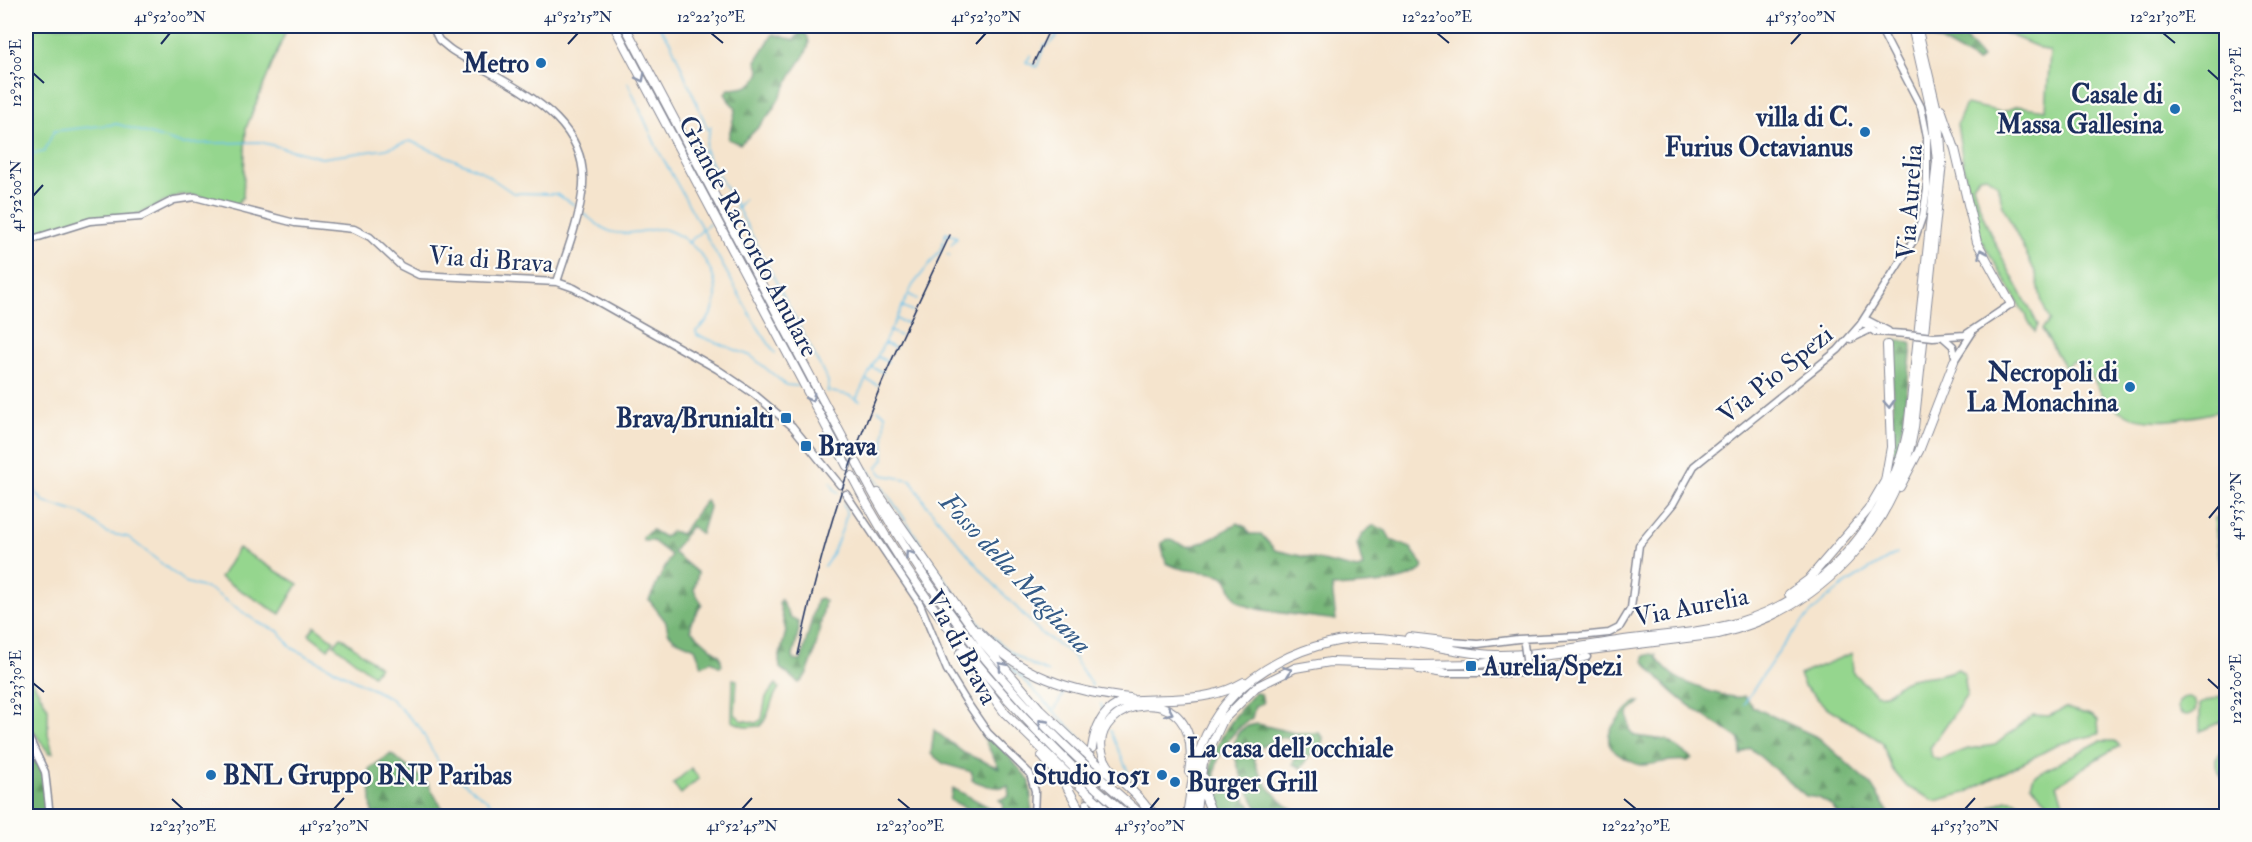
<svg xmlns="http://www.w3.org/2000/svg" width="2252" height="842" viewBox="0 0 2252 842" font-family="'IM FELL Double Pica',serif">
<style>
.green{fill:#95d68e;stroke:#588276;stroke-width:1.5}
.forest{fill:url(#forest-firs);stroke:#4a736c;stroke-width:1.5}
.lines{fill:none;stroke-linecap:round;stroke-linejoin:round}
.stream{stroke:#6dc3ea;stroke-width:1.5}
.highway-tunnel{stroke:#c9c0b7;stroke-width:8;stroke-dasharray:8 4;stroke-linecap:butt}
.secondary-casing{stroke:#888a96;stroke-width:9}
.highway-casing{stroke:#888a96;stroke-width:10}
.secondary{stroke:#fff;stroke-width:6}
.highway{stroke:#fff;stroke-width:8}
.rail{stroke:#1b2f5e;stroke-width:1.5}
.secondary-bridge-casing{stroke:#888a96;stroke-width:9;stroke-linecap:butt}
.highway-bridge-casing{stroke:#888a96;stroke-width:10;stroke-linecap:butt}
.secondary-bridge{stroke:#fff;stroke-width:6}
.highway-bridge{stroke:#fff;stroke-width:8}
.oneway{stroke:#8d97ae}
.ticks{fill:none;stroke:#1b2f5e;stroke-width:2}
.poi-dot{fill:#1f6fb2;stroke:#fdfcf7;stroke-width:2}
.labels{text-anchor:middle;stroke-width:4.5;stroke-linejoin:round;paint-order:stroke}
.poi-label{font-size:26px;font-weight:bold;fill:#1b2f5e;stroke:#fdfcf7;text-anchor:end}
.street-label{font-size:26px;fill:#1b2f5e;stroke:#fdfcf7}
.water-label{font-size:27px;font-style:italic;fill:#345b88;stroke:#fdfcf7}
.neatline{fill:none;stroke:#1b2f5e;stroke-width:2}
.ticks-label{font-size:15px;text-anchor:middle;fill:#1b2f5e}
</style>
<defs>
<pattern id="forest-firs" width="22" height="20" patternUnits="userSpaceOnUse" patternTransform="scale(1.5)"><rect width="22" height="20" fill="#78b779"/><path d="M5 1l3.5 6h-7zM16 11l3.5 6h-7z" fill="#629566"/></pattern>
</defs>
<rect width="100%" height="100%" fill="#fdfcf7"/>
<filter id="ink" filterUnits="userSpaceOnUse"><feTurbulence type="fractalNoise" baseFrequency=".0167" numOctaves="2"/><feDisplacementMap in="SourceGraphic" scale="12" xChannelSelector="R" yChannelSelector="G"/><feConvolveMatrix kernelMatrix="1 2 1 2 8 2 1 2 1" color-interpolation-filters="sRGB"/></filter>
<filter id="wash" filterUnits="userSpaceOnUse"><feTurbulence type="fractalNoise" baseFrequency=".008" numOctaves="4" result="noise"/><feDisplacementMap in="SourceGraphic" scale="24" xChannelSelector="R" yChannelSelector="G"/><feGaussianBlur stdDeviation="1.35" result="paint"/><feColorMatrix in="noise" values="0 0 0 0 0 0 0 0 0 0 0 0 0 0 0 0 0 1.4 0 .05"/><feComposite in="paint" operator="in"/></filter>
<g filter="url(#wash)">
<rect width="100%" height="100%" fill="#f5e4cd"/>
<path class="green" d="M 26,26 L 288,26 L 246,128 L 243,197 L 236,205 L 197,196 L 179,195 L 135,216 L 87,219 L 26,239 Z
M 1988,26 L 2226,26 L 2226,410 C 2189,417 2146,431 2113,407 C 2097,395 2090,358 2071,362 L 2065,368 L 2042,329 L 2050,321 L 2042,303 L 2036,274 L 2003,206 L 1997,184 L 1986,176 L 1979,177 L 1973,185 C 1986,235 2015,279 2038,325 L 2035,332 L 1979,236 L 1968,194 L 1957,124 L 1966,104 L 2002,112 L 2017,106 L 2046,110 L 2050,52 Z
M 2214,518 L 2226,518 L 2226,609 L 2226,605 Z
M 238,548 L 298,584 L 280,614 L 220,578 Z
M 315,626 L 334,641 L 328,649 L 309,634 Z
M 341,637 L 379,667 L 373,675 L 334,645 Z
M 1852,653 L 1853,673 L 1876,694 C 1891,697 1893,686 1905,681 C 1922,674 1940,678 1958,669 L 1964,674 L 1967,695 L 1930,748 L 1932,757 L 1939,760 L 1968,749 L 1995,745 L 2033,715 L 2049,716 L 2065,708 L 2091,715 L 2098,720 L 2099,734 L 2059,744 L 1965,793 L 1935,801 L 1907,787 L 1892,769 L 1882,742 L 1826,707 L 1804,686 L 1799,675 Z
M 26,670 L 48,708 L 48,734 L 53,753 L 49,753 L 26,721 Z
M 733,679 L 737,680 L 735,714 L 741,720 L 756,723 L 762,719 L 766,697 L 776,684 L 779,688 C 769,700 771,716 760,726 L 746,727 L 732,721 Z
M 2226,694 L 2226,725 L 2223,721 L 2200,731 L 2200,704 Z
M2178 706a9 9 0 1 1 18 0a9 9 0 1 1-18 0Z
M 2100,741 L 2115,741 L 2120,746 C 2097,757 2079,771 2057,785 L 2065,808 L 2077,816 L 1975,816 C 1985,811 1996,803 2007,800 C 2021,797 2033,816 2048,816 L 2052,807 L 2031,785 L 2034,776 Z
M 2226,747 L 2226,782 L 2223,780 L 2216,766 L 2216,759 Z
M 691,768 L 699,778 L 681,794 L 673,784 Z"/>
<path class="forest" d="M 1921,26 L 1955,26 L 1982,58 L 1977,62 L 1938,40 L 1927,37 Z
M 801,31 C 821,41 797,64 792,74 C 777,105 768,121 740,144 L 728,139 L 736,108 L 729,101 L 725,93 L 729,89 C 744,88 753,88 760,72 L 756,61 L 773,34 L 794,40 Z
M 1892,340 L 1911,342 L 1912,346 L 1903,423 L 1895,455 L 1893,454 Z
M 706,500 L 709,507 L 701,534 L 691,526 L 673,552 L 698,573 L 694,590 L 702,604 L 691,622 L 691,630 L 720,656 L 722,665 L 720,667 L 711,661 L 702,666 L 695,648 L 674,639 L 668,632 L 666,622 L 649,600 L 671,555 L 653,541 L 643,541 L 643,536 L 652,530 L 664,537 L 672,531 L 681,534 Z
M 1237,523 L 1246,527 L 1249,534 L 1261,534 L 1275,550 L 1357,569 L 1363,567 L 1357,544 L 1362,534 L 1374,525 L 1386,531 L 1391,540 L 1411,548 L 1424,567 C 1408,586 1356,585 1332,587 L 1336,620 C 1314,616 1263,613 1245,605 C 1228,598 1232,578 1220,575 C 1199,569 1189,574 1166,563 L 1161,543 L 1168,539 L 1189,547 L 1213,538 Z
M 821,598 L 825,601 C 821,619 814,674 799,683 L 780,668 L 779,659 L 786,631 L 779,603 L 781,600 L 790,617 L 798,621 L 799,629 L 793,656 L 794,660 L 801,661 L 817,599 Z
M 1651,654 L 1656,655 L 1656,658 C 1661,664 1667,671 1673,675 C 1683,683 1733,702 1744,696 L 1753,707 L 1819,738 L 1871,785 L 1891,816 L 1840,816 L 1831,805 L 1819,798 L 1806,796 L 1750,748 L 1741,755 L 1740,740 L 1737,737 C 1700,713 1671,697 1644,661 L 1644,656 Z
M 1255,693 L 1261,694 L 1263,703 L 1255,706 L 1252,718 C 1231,729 1201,773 1222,795 L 1236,785 L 1257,816 C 1249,817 1237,819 1229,816 C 1218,813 1215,807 1212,797 C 1201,759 1230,719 1255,693 Z
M 1636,702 L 1640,702 L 1628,713 L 1630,731 L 1635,736 L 1666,740 L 1692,758 L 1688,761 C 1670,758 1658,765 1642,765 C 1635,765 1627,759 1621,756 C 1592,740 1621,714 1636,702 Z
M 1258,724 L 1294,733 L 1319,733 L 1323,737 L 1322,749 L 1311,755 L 1301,768 L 1293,764 L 1296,753 L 1289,737 L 1280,738 L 1253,751 C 1255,778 1280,804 1303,816 L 1262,816 C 1251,796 1208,728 1258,724 Z
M 934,730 L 964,753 L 999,768 L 982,735 L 982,732 L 995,740 L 1030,781 L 1032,816 L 977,816 L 974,812 L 950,800 L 953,788 L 1000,813 L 1004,804 L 999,800 L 1009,796 L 1008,786 C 996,790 984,785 972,780 L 972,772 L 944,764 L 931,754 Z
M 26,741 L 46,775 L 46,816 L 26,816 Z
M 391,754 L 427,782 L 447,816 L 372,814 L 369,769 Z"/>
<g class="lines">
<path class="stream" d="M 659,26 L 671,43 L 708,130
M 1034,27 L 1039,29
M 1031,55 L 1026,62 L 1037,67 L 1044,46 L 1050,44 L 1060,32
M 628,83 L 657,148 L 755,323 L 775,353
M 711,126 L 705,148 L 709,160 L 735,203 L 828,381 L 828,392
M 694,144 L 705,153
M 26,154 L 44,152 L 54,131 L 117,124 L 182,144 L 260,142 L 322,158 L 386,149 L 410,141 L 481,171 L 513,193 L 556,194 L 575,205
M 582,212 C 608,234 612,236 644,231 C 652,230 660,227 667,230 C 707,244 738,301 696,331 L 697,335 L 751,356 L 786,385 L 797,386
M 731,213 L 745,199
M 688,243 L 709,224
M 940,252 L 946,233 L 957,237 L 951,245
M 947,254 L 950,256
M 910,295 L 917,299
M 902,306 L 912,311
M 896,319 L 906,323
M 890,331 L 900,336
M 884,343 L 895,348
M 878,357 L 888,362
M 873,368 L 883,372
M 867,380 L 878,385
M 827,391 L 848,395 L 860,401
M 856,399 L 913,285 L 939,252
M 878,410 L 885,414 C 886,430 882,443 884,459 L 877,468 L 883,475 L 911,480 L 927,506 L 990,580 L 1042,634 L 1071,653 L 1092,686
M 867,468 C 922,531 965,642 1048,672
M 26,480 L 44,502 L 83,514 L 107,533 L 128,537 L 185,582 L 211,590 L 257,622 L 278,631 L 292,648 L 390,698 L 420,728 L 440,765 L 487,800 L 503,816
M 831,482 L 834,489
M 835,490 L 838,492
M 824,566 C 830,562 847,521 846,512 C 846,511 843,504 843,503
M 998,654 L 1083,741
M 1021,675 L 1064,693 L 1055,709
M 1101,704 L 1103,711
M 1744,704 C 1771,663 1797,619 1838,590 C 1857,576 1877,565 1897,553
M 1110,730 L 1131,779
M 1100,816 L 1103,814"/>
</g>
</g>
<g filter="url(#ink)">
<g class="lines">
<path class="highway-tunnel" d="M 1087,804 L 1086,783 L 1091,752"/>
<g class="secondary-casing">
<path id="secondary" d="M 432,26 L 439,40 L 450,49 C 502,84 595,113 582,194 C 578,224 566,253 557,282
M 26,241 L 90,221 L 141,217 L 174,200 L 195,197 L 295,223 L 354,229 L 370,237 L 401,266 L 419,275 L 557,282 L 574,288 L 717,369 L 754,394 L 792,426 L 840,485
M 1865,319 L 1888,331
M 1862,322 L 1875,332 L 1907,334
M 1933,337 L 1965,335 L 2011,304
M 1944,338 L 1953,346 L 1955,356
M 1851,339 L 1869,330
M 1954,361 L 1972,333
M 846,494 L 920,604 L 947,670 L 966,701 L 988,733 L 1030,774 L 1035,791 L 1034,816
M 1452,642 L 1478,644 L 1518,639 L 1580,636 L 1609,633 L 1619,628 L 1631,608 L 1639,545 L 1673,504 L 1694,466 L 1838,350 L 1860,325 L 1915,238 L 1923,215 L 1927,190 L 1927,137 L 1921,107 L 1879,26
M 1444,673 L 1528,673 L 1587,657
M 26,732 L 45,772 L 50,816"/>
</g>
<g class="highway-casing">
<path id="highway" d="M 614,26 L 847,466
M 625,26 L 851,453
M 1941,109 L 1955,149 L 1977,242 L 2011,304
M 857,463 C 916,577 991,677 1084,764
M 852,476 C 911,591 990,687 1082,776
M 1900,487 L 1919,451 L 1954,361
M 878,493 L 983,643 L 1040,709 L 1086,753
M 1789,594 L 1808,580 L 1868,510 L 1885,481 L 1891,447 L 1887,345
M 978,631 C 1020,676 1071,692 1130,698
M 1409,637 L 1452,642
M 960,653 L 1005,713 L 1081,787
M 1419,669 L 1444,673
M 1092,748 C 1100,695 1130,700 1172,699 C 1198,698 1222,695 1244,682
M 1042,756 L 1065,783 L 1083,816
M 1093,760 L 1112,777
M 1092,771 L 1143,816
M 1204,778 L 1205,796 L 1213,816
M 1090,783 L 1128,816
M 1090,795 L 1113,816
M 1087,804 L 1091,816
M 1144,805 L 1157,816
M 1147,808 C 1135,789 1110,777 1103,755 C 1085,700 1206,672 1189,772
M 1187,816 C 1191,789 1194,761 1206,735 C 1235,673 1312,635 1379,638 C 1418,640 1456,654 1495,655 C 1537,656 1582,646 1624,640 C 1662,635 1702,633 1739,622 C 1828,596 1890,517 1908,429 L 1937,161 L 1932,115 L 1912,26
M 1195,816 L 1203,763 L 1223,720 L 1256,687 L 1295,668 L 1330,662 L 1420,665 L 1478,664 L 1718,634 C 1819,611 1896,530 1914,428 L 1942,162 L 1939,119 L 1917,26"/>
</g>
<use href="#secondary" class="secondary"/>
<use href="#highway" class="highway"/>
<path class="rail" d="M 1033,64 L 1051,26
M 798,655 C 815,576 836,498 866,423 C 890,359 921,297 950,235"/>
<g class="secondary-bridge-casing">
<path id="secondary-bridge" d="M 1907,334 L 1933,337
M 1524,644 L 1527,667"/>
</g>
<g class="highway-bridge-casing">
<path id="highway-bridge" d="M 1086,753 L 1093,760
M 1084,764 L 1092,771
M 1082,776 L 1090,783
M 1081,787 L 1090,795"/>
</g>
<use href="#secondary-bridge" class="secondary-bridge"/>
<use href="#highway-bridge" class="highway-bridge"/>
</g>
<defs><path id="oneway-chevron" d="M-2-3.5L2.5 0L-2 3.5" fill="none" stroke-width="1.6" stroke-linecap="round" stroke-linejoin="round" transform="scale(1.5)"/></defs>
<g class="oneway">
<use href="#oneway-chevron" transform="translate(641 78) rotate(63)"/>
<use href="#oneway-chevron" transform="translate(1982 253) rotate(-114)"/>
<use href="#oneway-chevron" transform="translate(811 398) rotate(62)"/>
<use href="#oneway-chevron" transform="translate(1889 404) rotate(87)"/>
<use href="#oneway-chevron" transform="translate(909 554) rotate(-122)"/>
<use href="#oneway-chevron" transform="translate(1002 666) rotate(-131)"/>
<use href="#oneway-chevron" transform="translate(1288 671) rotate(-20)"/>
<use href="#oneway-chevron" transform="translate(1169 712) rotate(24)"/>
<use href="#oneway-chevron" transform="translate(1042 723) rotate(-134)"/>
</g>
</g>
<path class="ticks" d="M 711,33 L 723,43M 1437,33 L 1449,43M 2163,33 L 2175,43M 161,44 L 170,33M 568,44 L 578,33M 976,44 L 986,33M 1791,44 L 1801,33M 2208,70 L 2219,80M 33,73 L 44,83M 33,196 L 43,185M 2209,518 L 2219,506M 2208,679 L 2219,689M 33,683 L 44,692M 172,799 L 183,809M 898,799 L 910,809M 1624,799 L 1636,809M 334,809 L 344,798M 742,809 L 752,798M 1150,809 L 1159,798M 1965,809 L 1975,798"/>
<g class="poi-dot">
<circle cx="541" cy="63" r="6"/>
<circle cx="2175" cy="109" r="6"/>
<circle cx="1865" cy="132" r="6"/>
<circle cx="2130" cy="387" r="6"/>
<rect x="780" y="412" width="12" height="12" rx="3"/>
<rect x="800" y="440" width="12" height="12" rx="3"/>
<rect x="1465" y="660" width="12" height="12" rx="3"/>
<circle cx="1175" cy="748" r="6"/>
<circle cx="211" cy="775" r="6"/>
<circle cx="1162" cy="775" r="6"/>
<circle cx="1175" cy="782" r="6"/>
</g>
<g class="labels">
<g class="poi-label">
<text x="529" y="72">Metro</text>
<text x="2163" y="103">Casale di<tspan x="2163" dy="30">Massa Gallesina</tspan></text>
<text x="1853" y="126">villa di C.<tspan x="1853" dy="30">Furius Octavianus</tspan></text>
<text x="2118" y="381">Necropoli di<tspan x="2118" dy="30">La Monachina</tspan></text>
<text x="774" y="427">Brava/Brunialti</text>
<text x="818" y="455" text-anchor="start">Brava</text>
<text x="1483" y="675" text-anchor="start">Aurelia/Spezi</text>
<text x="1187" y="757" text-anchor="start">La casa dell'occhiale</text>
<text x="223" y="784" text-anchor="start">BNL Gruppo BNP Paribas</text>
<text x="1150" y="784">Studio 1051</text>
<text x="1187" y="791" text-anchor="start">Burger Grill</text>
</g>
<g class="street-label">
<text transform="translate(1909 202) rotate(-86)" y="9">Via Aurelia</text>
<text transform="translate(749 236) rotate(62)" y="9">Grande Raccordo Anulare</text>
<text transform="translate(491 259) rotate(4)" y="9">Via di Brava</text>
<text transform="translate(1775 374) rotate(-39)" y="9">Via Pio Spezi</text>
<text transform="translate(1691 606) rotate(-11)" y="9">Via Aurelia</text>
<text transform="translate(962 647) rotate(62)" y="9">Via di Brava</text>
</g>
<g class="water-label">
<text transform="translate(1016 573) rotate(47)" y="9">Fosso della Magliana</text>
</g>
</g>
<rect width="2252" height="842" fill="none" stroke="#fdfcf7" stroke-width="66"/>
<rect x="33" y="33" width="2186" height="776" class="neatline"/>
<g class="ticks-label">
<text x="170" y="22">41°52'00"N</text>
<text x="578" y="22">41°52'15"N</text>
<text x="711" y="22">12°22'30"E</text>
<text x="986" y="22">41°52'30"N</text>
<text x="1437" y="22">12°22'00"E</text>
<text x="1801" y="22">41°53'00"N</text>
<text x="2163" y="22">12°21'30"E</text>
<text transform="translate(16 73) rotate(-90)" y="5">12°23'00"E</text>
<text transform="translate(2236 80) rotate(-90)" y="5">12°21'30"E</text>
<text transform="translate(16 196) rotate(-90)" y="5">41°52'00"N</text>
<text transform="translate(2236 506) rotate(-90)" y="5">41°53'30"N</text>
<text transform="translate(16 683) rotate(-90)" y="5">12°23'30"E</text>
<text transform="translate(2236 689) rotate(-90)" y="5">12°22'00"E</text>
<text x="183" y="831">12°23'30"E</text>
<text x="334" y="831">41°52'30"N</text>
<text x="742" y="831">41°52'45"N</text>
<text x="910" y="831">12°23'00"E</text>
<text x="1150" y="831">41°53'00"N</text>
<text x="1636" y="831">12°22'30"E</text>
<text x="1965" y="831">41°53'30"N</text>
</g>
</svg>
